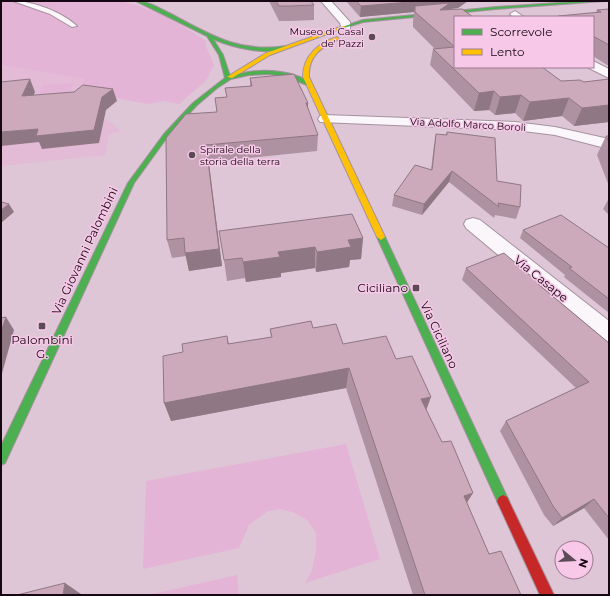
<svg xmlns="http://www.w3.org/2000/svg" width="610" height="596" viewBox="0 0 610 596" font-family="Montserrat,sans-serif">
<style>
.built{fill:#e3bbd7}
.green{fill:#e3b4d5}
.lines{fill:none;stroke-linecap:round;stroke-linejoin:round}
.lane-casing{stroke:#a5929f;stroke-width:2}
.street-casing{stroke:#a5929f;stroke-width:2}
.fast-casing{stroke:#a5929f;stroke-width:2}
.slow-casing{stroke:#a5929f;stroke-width:2}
.jam-casing{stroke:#a5929f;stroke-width:2}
.lane{fill:#faf6f9;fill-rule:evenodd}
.street{fill:#faf6f9;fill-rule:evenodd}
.fast{fill:#4caf50;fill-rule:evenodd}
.slow{fill:#ffc107;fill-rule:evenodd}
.jam{fill:#c62828;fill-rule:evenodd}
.wall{fill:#af92a1}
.shaded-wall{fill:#8f7783}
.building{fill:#cab;stroke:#8f7783}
.poi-dot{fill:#5c4a57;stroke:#f7c8e8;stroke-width:1.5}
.labels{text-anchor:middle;stroke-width:3;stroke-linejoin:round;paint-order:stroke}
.far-poi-label{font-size:10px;fill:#160712;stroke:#f7c8e8;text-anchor:end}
.far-street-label{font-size:10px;fill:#160712;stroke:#f7c8e8}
.street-label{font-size:12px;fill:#160712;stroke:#f7c8e8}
.poi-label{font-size:12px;fill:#160712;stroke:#f7c8e8;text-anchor:end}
</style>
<rect width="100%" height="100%" fill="#dec6d7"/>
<path class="built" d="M 1,65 L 84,79 L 76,102 L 112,123 L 121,132 L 109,134 L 106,155 L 1,166 Z"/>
<path class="green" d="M 1,1 L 119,1 C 151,7 179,23 206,41 L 206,46 L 214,65 L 206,81 L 179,104 L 164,101 L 149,104 L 80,92 L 84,79 L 1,65 Z
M 73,83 L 67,104 L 34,107 L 43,85 Z
M 346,444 L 380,559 L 305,583 L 312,570 L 316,551 L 316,533 L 307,520 L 292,512 L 280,509 L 268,511 L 249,525 L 239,548 L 143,569 L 146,481 Z
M 237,575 L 239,595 L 148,595 Z"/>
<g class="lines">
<g class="lane-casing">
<path id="lane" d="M 13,1 C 33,1 62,12 77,26 L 72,27 L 50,14 Z"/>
</g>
<g class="street-casing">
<path id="street" d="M 321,1 L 331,1 L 350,22 L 350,29 L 342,29 L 340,23 Z
M 515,11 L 524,17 L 513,17 L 510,14 Z
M 593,61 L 609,69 L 609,78 L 589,68 L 593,67 Z
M 325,115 L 515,122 L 555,127 L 609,139 L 609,149 L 555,135 L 515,130 L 320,122 L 318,119 L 320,116 Z
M 473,218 L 480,220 L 609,321 L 609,343 L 601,341 L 466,228 L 464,224 L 466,220 Z"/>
</g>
<g class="fast-casing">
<path id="fast" d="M 136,1 C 149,1 162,10 173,15 C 212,36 240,53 286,46 L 288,47 C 269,57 232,47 213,39 L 223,55 L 230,76 C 236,75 242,73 248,72 C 268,69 295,71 312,84 L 309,86 L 288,77 L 269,74 L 249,75 L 231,79 L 217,88 L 197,105 L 168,136 L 134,183 L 5,463 L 1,465 L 1,446 L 128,183 L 164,134 L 193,103 L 225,78 L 219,55 L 207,36 Z
M 586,1 L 605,1 L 496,9 L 363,22 L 344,28 L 342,27 L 363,20 L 496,7 Z
M 381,234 L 385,237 L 507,497 L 509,501 L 507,505 L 503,507 L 499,505 L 377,237 Z"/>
</g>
<g class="slow-casing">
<path id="slow" d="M 343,26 L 346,27 L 270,55 L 232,78 L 227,77 L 266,53 Z
M 337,37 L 339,39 C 321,47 308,56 309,77 L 385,237 L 381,240 L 377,237 L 303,77 C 303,56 318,43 337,37 Z"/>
</g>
<g class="jam-casing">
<path id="jam" d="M 503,495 L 507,497 L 554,595 L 540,595 L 497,501 L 499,497 Z"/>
</g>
<use href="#lane" class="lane"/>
<use href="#street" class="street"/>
<use href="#fast" class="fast"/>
<use href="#slow" class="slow"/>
<use href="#jam" class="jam"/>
</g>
<path class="wall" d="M 269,1 L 311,1 L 314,5 L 314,20 L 291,21 L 279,21 Z
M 346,1 L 468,1 L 458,8 L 449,9 L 449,10 L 561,81 L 584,82 L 609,79 L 609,122 L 574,126 L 562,116 L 523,121 L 515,113 L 495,115 L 489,110 L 474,111 L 430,65 L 433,49 L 435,49 L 413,27 L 413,21 L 414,12 L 360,17 Z
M 609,9 L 609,65 L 607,65 L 593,56 L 593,17 L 558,17 L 558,16 L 596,13 L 597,10 Z
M 250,78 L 308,110 L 318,135 L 317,151 L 209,162 L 222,266 L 189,271 L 186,256 L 172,258 L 167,240 L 217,112 L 215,98 L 227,97 L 225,88 L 250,86 Z
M 447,132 L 497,181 L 520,207 L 516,219 L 495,215 L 494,218 L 449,182 L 422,215 L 392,206 L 394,195 L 431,170 L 434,145 L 436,134 L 446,135 Z
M 606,136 L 609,136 L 609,186 L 597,155 Z
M 609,198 L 609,215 L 603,209 Z
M 523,230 L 609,248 L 609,313 L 564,277 L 565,275 L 520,238 Z
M 363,238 L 361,259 L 350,260 L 349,267 L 316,272 L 315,268 L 281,273 L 281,277 L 246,282 L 245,278 L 227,281 L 224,260 Z
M 466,268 L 539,284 L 609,343 L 609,540 L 584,508 L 553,526 L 544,515 L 500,431 L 506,421 L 576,388 L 462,280 Z
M 313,328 L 343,344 L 396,359 L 426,410 L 489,554 L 521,595 L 413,595 L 346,388 L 171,421 L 183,352 L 227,336 L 229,344 L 271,337 L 270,329 Z"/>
<path class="shaded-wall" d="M 422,1 L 468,1 L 458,8 L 449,9 L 447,17 L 415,6 L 414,12 L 360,17 L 361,6 Z
M 30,79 L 35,92 L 28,109 L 22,96 Z
M 113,89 L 117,101 L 106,110 L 99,143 L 42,149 L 39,142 L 1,146 L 1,132 L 38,129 L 102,97 Z
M 494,91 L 489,110 L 474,111 L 479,93 Z
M 521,95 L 515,113 L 495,115 L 500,97 Z
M 569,98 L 562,116 L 523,121 L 530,102 Z
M 306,103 L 308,103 L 308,119 Z
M 609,105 L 609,122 L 574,126 L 582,108 Z
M 206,145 L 222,266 L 189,271 L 185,253 Z
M 452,171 L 449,182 L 422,215 L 424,204 Z
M 9,204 L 14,212 L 1,223 L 1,210 Z
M 363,238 L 361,259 L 350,260 L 349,267 L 316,272 L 317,252 L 348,240 Z
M 315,247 L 315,268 L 281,273 L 281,277 L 246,282 L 243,262 L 278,252 Z
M 6,317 L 14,330 L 1,377 L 1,332 Z
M 349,368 L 346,388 L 171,421 L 164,403 Z
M 431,397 L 424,416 L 421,399 Z
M 473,493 L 463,509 L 464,496 Z
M 594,499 L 584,508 L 553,526 L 562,518 Z
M 65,583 L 81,594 L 81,595 L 63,595 Z"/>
<path class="building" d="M 276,1 L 311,1 L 314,5 L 291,6 L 279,6 Z
M 356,1 L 422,1 L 361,6 Z
M 450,3 L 440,10 L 462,9 L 473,17 L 455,17 L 455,67 L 542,67 L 561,81 L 580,80 L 584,82 L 609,79 L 609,105 L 582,108 L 569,98 L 530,102 L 521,95 L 500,97 L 494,91 L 479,93 L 433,49 L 455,47 L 415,12 L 415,6 Z
M 609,9 L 609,45 L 593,36 L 593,17 L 560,17 L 558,16 L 601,12 L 597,10 Z
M 294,74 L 308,103 L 306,103 L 318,135 L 206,145 L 219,249 L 185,253 L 184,238 L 167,240 L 166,138 L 186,114 L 217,112 L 215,98 L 227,97 L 225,88 L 252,86 L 250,78 Z
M 30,79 L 22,96 L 74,92 L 83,85 L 113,89 L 102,97 L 94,130 L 36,136 L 38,129 L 1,132 L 1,82 Z
M 447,132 L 495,138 L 497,181 L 521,185 L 520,207 L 498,203 L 499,207 L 452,171 L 424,204 L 394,195 L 415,165 L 432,170 L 436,134 L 447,135 Z
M 606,136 L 609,136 L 609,142 Z
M 1,202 L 9,204 L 1,210 Z
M 352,214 L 363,238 L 348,240 L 351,247 L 317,252 L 315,247 L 278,252 L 280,257 L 243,262 L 242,258 L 224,260 L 219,231 Z
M 561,215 L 609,248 L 609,299 L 569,268 L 572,267 L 523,230 Z
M 504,253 L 539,283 L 538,284 L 609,343 L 609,518 L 594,499 L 562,518 L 553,506 L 506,421 L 589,382 L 466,268 Z
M 6,317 L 1,332 L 1,318 Z
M 311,321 L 313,328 L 336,324 L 343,344 L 386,336 L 396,359 L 412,356 L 431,397 L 421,399 L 442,442 L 451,441 L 473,493 L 464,496 L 489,554 L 501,551 L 521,595 L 425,595 L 349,368 L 164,403 L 163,356 L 183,352 L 182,344 L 227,336 L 228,344 L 272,337 L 270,329 Z
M 65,583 L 63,595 L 17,595 Z"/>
<g class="poi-dot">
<circle cx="372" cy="37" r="4"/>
<circle cx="192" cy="155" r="4"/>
<rect x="412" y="284" width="8" height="8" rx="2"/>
<rect x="38" y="322" width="8" height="8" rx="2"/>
</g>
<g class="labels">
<g class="far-poi-label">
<text x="364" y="35">Museo di Casal<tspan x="364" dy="12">de' Pazzi</tspan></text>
<text x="200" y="153" text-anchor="start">Spirale della<tspan x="200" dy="12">storia della terra</tspan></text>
</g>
<g class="far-street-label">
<text transform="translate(468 124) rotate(3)" y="4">Via Adolfo Marco Boroli</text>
</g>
<g class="street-label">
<text transform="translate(85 251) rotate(-65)" y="4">Via Giovanni Palombini</text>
<text transform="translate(541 279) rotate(39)" y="4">Via Casape</text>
<text transform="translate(439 335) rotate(65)" y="4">Via Ciciliano</text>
</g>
<g class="poi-label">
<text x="408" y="292">Ciciliano</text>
<text x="42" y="344" text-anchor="middle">Palombini<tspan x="42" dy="14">G.</tspan></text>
</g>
</g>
<rect width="610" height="596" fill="none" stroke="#160712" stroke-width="4"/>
<rect x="454" y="16" width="140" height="52" fill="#f7c8e8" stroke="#9d7b92"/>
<rect x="462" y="29" width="20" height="6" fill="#4caf50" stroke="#9d7b92"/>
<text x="490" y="36" font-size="12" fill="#160712">Scorrevole</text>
<rect x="462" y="49" width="20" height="6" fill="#ffc107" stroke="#9d7b92"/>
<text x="490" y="56" font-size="12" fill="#160712">Lento</text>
<g transform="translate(574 560) rotate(108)"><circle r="19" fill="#f7c8e8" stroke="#9d7b92"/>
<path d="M0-3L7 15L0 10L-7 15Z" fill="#5c4a57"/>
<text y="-6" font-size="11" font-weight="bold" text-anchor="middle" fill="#160712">N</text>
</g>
</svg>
